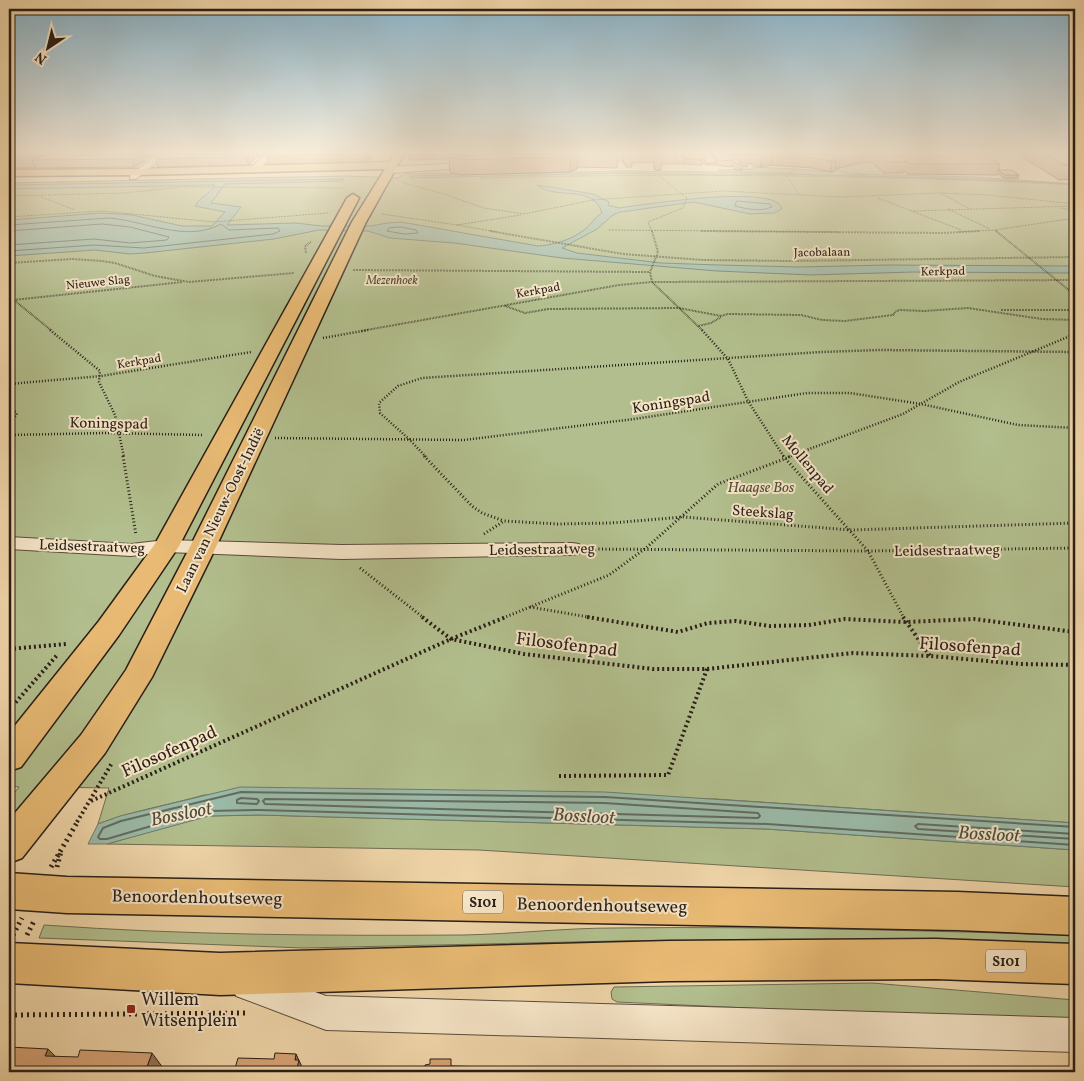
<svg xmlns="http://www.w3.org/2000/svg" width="1084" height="1081" viewBox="0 0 1084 1081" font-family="Vollkorn,serif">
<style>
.green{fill:#b2be8d;stroke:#6e6e52}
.water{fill:#9ab9a7;stroke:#6d7b6d}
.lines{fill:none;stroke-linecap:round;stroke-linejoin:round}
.shore-far1{stroke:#626c5f;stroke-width:1}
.shore{stroke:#626c5f;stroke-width:2}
.minor-casing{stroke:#5a4c3b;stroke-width:2}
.major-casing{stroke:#291f17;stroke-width:3}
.path-far5{stroke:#291f17;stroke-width:1;stroke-dasharray:0.5 1;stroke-linecap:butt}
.path-far4{stroke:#291f17;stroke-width:2;stroke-dasharray:0.5 1;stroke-linecap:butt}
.path-far3{stroke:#291f17;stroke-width:2.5;stroke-dasharray:1 2;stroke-linecap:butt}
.path-far2{stroke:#291f17;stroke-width:3;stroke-dasharray:1 2.5;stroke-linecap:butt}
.path-far1{stroke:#291f17;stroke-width:4;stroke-dasharray:2 3;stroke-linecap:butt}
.path{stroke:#291f17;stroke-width:5;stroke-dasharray:2 4;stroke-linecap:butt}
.minor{fill:#f5e4c6;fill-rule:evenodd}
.major{fill:#e8ba74;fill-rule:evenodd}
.wall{fill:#b88b65;stroke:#291f17}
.shaded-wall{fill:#967152;stroke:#291f17}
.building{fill:#d6a275;stroke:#291f17}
.poi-dot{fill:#8f2418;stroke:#f5e4c6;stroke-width:2}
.labels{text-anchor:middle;stroke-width:4;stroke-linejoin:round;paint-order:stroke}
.far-street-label{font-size:12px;fill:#291f17;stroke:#f5e4c6}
.far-park-label{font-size:12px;font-style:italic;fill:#524f3a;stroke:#f5e4c6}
.shield{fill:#f5e4c6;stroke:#665a4c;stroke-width:1}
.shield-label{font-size:14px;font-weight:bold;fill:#291f17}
.street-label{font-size:15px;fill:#291f17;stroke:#f5e4c6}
.park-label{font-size:15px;font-style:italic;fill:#524f3a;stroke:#f5e4c6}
.near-street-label{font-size:18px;fill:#291f17;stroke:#f5e4c6}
.near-poi-label{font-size:18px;fill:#291f17;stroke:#f5e4c6;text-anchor:start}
.near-water-label{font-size:19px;font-style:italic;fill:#4b4d42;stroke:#f5e4c6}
</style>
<rect width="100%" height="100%" fill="#efd5a8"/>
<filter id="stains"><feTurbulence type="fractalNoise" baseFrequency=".004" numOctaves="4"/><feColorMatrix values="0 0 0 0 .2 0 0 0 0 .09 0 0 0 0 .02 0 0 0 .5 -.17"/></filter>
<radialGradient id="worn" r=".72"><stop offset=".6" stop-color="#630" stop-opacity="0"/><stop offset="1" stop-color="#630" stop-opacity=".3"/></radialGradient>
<path class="green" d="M 864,163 L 873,163 L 886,175 L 851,174 L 835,169 Z
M 752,167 L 796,169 L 793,173 L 722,174 L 719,170 L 754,169 Z
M 446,173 L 450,175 L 410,177 L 625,173 L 723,175 L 786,174 L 974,179 L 1075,184 L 1075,823 L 715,799 L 204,795 C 169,805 132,811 98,824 L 109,788 L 49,787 L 9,829 L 9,800 L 19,787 L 9,786 L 9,183 L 347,176 L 398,178 L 404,174 Z
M 259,815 L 766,829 L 1075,850 L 1075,887 L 479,850 L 107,844 L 193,819 L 209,816 Z
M 44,925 C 184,935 324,936 464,935 C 514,934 564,928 614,928 C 768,926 922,931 1075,935 L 1075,945 L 901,940 L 615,941 L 304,948 L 39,938 Z
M 872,983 L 1075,1000 L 1075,1019 L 834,1012 L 617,1002 L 612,999 L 611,992 L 614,987 Z"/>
<path class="water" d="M 796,169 L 830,172 L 835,169 L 851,174 L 976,177 L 1075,184 L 974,179 L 786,174 L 723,175 L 625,173 L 410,178 L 410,176 L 625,171 L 793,173 Z
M 341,179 L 344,179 L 342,181 L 225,184 L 211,203 L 241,207 L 227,225 L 295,223 L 322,226 L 371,226 L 387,223 L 401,222 L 538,246 C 554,245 571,240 584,230 C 591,225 594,218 602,213 C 593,183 556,201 537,185 L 593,194 L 609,202 L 608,205 L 611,206 L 619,208 C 641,205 779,183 782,209 L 774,213 L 750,214 L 694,202 L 620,212 L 613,215 L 597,229 L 562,248 L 577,253 L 661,263 L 719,265 L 799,267 L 888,265 L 1075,266 L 1075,273 L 913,272 L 811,275 L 717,271 L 562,258 L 454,243 L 390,238 L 368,231 L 319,230 L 274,239 L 145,253 L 130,254 L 95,250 L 9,256 L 9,220 L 102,213 L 132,215 L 182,226 L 212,226 L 225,212 L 195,206 C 200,197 210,194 215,185 L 9,189 L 9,185 Z
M 240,787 L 605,792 L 1075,823 L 1075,850 L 766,829 L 259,815 L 209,816 L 107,844 L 88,844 L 98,824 L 120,816 Z"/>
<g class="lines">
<path class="shore-far1" d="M 737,201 L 770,204 L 772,207 C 760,212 747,209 735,206 Z
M 9,225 L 109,218 C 146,221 186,243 221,224 L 229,230 L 278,228 L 280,231 L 273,234 L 144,248 L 94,245 L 9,251
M 401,227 L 416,230 L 418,233 L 404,234 L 387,231 L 389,228 Z
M 9,231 L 102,224 L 130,227 L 169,237 L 167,240 L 130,243 L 94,239 L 9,245"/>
<path class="shore" d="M 241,798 L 257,799 L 259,801 L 257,804 L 237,803 L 237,800 Z
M 265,799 L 604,803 L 758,813 L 760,816 L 758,818 L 265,804 L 263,801 Z
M 1075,827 L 605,797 L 241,792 L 121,821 L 103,828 L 98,837 L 100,839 L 107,839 L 192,814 L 209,811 L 259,810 L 767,824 L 1075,845
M 1075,834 L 918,824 L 915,826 L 918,829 L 1075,839"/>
<g class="minor-casing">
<path id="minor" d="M 158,154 L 167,154 L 136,179 L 130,179 L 130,175 Z
M 265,154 L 273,154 L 257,172 L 251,172 L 251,168 Z
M 671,154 L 762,154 L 758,157 L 591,161 L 587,158 L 591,155 Z
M 478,162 L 482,165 L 481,167 L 390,173 L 386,170 L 390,167 Z
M 9,537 L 131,544 L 166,540 L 341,545 L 572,543 L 579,544 L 582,549 L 579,554 L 572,555 L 341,559 L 166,552 L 131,556 L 9,549 Z
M 248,967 L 326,996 L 1075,1018 L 1075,1052 L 326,1030 L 236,996 L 231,984 L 236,972 Z"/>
</g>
<g class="major-casing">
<path id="major" d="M 394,154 L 404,154 L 366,222 L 216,547 L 152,677 L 105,753 L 22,858 L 9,863 L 9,820 L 81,735 L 126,670 L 190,547 L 352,222 L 385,169 L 139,175 L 9,176 L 9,170 L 139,169 L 389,162 Z
M 353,194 L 359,198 L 179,546 L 119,635 L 21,767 L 9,771 L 9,733 L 99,621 L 155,544 L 347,198 Z
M 9,873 L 67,877 L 957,892 L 1075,897 L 1075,935 L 957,930 L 67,913 L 9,909 Z
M 936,939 L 1075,944 L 1075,984 L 936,979 L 669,981 L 220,995 L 9,983 L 9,943 L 220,953 L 669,941 Z"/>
</g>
<path class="path-far5" d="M 898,155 L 947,155
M 983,155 L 1027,155
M 795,168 L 787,176 L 799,195
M 834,168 L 844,167 L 866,176
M 480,178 C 678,173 877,175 1075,185
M 403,183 L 441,193 L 484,208 L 524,214 L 593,200 L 722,191 L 840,197 L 940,193 L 988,195 L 1075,204
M 942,194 L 970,209
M 9,196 L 125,193 L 182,187 L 345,188
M 41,197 L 75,210
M 878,198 L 961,230
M 1061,208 L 1075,211
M 948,209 L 990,229
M 913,211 L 1075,206
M 382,214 L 457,225 L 521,215
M 9,217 L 102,211 L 214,222 L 328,213
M 457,225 L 497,232
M 609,230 L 839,232
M 995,230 L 998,232
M 652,232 L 648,222 L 683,208 L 687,198 L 659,176
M 958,232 L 995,230 L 1075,218"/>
<path class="path-far4" d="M 490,231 L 623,254 L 703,260 L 790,261 L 1075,257
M 652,231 L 658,252 L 650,272 L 652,282 L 703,331
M 701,231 L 942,233 L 980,231
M 996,231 L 1075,295
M 306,253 L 305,246 L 311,242
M 9,263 L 72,259 L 102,261 L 115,263 L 155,276 L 189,282 L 294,273
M 353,270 L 650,272
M 9,299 L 14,300 L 52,331
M 13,300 L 183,282
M 505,306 L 525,313 L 548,309 L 679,308 L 721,316 L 728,314 L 801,315 L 822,320 L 845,321 L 893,315 L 896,311 L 900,310 L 924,311 L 968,308 L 1042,319 L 1075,320
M 1001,310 L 1075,310
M 698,326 L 711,323 L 721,317
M 361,331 L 619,285 L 652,282 L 1075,280"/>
<path class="path-far3" d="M 50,330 L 100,371 L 99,382 L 115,415 L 124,457
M 702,330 L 728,359 L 748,401 L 784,457
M 323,338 L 368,330
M 9,384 L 101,376 L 251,352
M 9,410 L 16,412 L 17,415 L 9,421
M 9,435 L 106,433 L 204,435
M 275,438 L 464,440 L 634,419 L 807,393 L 850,393 L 921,404 L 1018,425 L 1075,428
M 426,457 L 409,439 L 380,413 L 379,403 L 398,386 L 422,378 L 821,352 L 880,350 L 1075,352
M 788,457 L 903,414 L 959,382 L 1075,334"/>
<path class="path-far2" d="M 123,456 L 136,535
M 424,456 L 472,506 L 482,513 L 504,521
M 783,456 L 868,551 L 904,618
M 484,534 L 504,521 L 558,524 L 611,523 L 683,517 L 851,530 L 1075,523
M 588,549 L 868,551 L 1075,548
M 360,568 L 424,618
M 530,607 L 594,618
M 503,618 L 609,575 L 646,548 L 718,484 L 792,456"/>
<path class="path-far1" d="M 422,617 L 451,639 L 524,654 L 653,669 L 707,669 L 853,653 L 931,656 L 1021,664 L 1075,665
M 587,617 L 678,632 L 708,623 L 736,621 L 770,626 L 809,625 L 845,619 L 906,622 L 974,619 L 1075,632
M 903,617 L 930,656
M 9,649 L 66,644
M 9,710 L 58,654
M 559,776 L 668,775 L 707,669
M 91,801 L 451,639 L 506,617
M 77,822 L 112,763"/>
<path class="path" d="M 51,867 L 78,821
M 57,867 L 61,851
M 13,935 L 22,918
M 27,935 L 34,921
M 9,1015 L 248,1013"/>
<use href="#minor" class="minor"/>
<use href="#major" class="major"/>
</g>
<path class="wall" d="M 9,154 L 41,154 L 42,156 L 124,154 L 154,154 L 148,158 L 144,158 L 145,161 L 134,167 L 35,168 L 9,168 Z
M 163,154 L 260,154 L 258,156 L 254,156 L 254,160 L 248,165 L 158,167 L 156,159 Z
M 371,154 L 372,157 L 367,162 L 269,164 L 267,156 Z
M 409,154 L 618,154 L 617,168 L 577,167 L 577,169 L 570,172 L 461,175 L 450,173 L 449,159 L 409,160 Z
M 629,154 L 677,154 L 676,156 L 682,156 L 682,154 L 703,155 L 712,155 L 712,154 L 902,154 L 902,156 L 1000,164 L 999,170 L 1019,175 L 1018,178 L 1004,178 L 997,173 L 997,175 L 907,174 L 904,171 L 903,173 L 884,173 L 872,162 L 861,162 L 839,168 L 836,168 L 835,171 L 830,172 L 813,168 L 771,165 L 760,167 L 747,163 L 747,167 L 742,166 L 742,170 L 736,170 L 731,165 L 731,167 L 717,165 L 706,165 L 704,163 L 702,163 L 702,165 L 686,164 L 661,164 L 661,170 L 655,170 L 653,162 L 632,163 L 632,167 L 626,167 L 621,159 L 621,156 L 629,156 Z
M 1024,154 L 1075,154 L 1075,179 L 1059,180 L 1022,157 Z"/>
<path class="shaded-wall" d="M 39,154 L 41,154 L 43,160 L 33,160 L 35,168 L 31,158 Z
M 142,154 L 143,154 L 145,161 L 134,167 L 132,159 Z
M 147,154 L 154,154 L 148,158 Z
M 251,154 L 253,154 L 254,160 L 248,165 L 247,157 Z
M 366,154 L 371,154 L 372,157 L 367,162 Z
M 418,154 L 429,154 L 427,157 L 427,159 L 418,160 Z
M 455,154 L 464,154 L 464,158 L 456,159 Z
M 578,154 L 577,169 L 570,172 L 570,157 Z
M 856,154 L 863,154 L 861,162 L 839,168 L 841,157 Z
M 773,155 L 771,165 L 760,167 L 762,156 Z
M 832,161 L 837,161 L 835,171 L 830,172 Z
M 48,1049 L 71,1072 L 45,1056 Z
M 152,1053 L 166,1072 L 145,1072 Z
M 296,1054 L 303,1069 L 305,1072 L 296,1072 L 295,1060 Z"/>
<path class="building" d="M 9,154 L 39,154 L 31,158 L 9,158 Z
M 48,154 L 85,155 L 142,154 L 132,159 L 33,160 Z
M 163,154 L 251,154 L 247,157 L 156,159 Z
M 270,154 L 366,154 L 267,156 Z
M 428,154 L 437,154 L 437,156 L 427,157 Z
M 464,154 L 474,154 L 474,155 L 464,156 Z
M 488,154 L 511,154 L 513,155 L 514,154 L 578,154 L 570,157 L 460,160 L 449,158 Z
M 656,154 L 661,154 L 662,156 L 656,155 Z
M 682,154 L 701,154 L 705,158 L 701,158 L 702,160 L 686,159 Z
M 713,154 L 727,154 L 732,161 L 717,160 Z
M 732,154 L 745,154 L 748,156 L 733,155 Z
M 750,154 L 856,154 L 841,157 L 832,158 L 837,161 L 832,161 L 815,158 L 773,155 L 762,156 Z
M 876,154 L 894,154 L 897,156 L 940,156 L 952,154 L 987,155 L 1000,164 L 910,164 L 906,161 L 904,161 L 906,162 L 886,162 Z
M 1045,154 L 1075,154 L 1075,164 L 1064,165 Z
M 703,155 L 712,155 L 717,163 L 706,163 L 705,161 L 705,158 Z
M 621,156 L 629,156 L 632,164 L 626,164 Z
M 676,156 L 682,156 L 686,162 L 676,161 Z
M 732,159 L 738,159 L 742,164 L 736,164 Z
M 997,170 L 1012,170 L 1019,175 L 1005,175 Z
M 9,1047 L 48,1049 L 45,1056 L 78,1057 L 80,1050 L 152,1053 L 145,1072 L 9,1072 Z
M 275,1053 L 296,1054 L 295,1060 L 299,1060 L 296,1072 L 234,1072 L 238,1058 L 274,1059 Z
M 430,1059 L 451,1059 L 451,1066 L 488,1067 L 487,1072 L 424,1072 L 425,1065 L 430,1064 Z"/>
<linearGradient id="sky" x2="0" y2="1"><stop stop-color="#89b6ce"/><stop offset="0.5" stop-color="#f8ecd8"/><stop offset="1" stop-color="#f8ecd8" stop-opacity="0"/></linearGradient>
<rect width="1084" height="305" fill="url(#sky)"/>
<rect class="poi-dot" x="126" y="1004" width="10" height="10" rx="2.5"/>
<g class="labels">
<g class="far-street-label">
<text transform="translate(822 252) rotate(-1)" y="4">Jacobalaan</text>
<text transform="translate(943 271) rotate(-1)" y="4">Kerkpad</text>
<text transform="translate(98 282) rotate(-6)" y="4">Nieuwe Slag</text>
<text transform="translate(538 290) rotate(-10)" y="4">Kerkpad</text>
<text transform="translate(139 361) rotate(-9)" y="4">Kerkpad</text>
</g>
<g class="far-park-label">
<text x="392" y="284">Mezenhoek</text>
</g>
<g class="shield">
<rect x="463" y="890.5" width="40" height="23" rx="4"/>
<rect x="986" y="949.5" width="40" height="23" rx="4"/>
</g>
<g class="shield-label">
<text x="483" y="907">S101</text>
<text x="1006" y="966">S101</text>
</g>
<g class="street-label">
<text transform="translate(671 402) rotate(-9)" y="5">Koningspad</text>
<text transform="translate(109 423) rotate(1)" y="5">Koningspad</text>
<text transform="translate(808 464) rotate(50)" y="5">Mollenpad</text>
<text transform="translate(220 510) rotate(-64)" y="5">Laan van Nieuw-Oost-Indië</text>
<text transform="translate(763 512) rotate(4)" y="5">Steekslag</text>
<text transform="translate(92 546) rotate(2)" y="5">Leidsestraatweg</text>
<text transform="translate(542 549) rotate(-1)" y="5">Leidsestraatweg</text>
<text transform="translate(947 550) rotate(-1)" y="5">Leidsestraatweg</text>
</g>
<g class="park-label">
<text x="761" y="492">Haagse Bos</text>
</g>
<g class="near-street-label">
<text transform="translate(567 644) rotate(7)" y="6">Filosofenpad</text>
<text transform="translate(970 646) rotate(4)" y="6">Filosofenpad</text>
<text transform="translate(169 751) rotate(-24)" y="6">Filosofenpad</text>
<text transform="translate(197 897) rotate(1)" y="6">Benoordenhoutseweg</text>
<text transform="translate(602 905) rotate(1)" y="6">Benoordenhoutseweg</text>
</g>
<g class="near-poi-label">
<text x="141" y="1005">Willem<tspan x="141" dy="21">Witsenplein</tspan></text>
</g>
<g class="near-water-label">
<text transform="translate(181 813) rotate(-11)" y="7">Bossloot</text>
<text transform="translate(584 815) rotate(3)" y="7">Bossloot</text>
<text transform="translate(989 833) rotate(3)" y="7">Bossloot</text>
</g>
</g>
<rect width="1084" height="1081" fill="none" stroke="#efd5a8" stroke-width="30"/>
<rect x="10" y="10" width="1064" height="1061" fill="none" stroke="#291f17" stroke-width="2.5"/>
<rect x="15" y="15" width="1054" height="1051" fill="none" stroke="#291f17"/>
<g transform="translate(48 48) rotate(215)" stroke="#f5e4c6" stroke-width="4" paint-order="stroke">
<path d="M0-4L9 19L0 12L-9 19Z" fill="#291f17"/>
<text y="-8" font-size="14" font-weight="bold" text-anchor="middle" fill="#291f17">N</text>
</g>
<rect width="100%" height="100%" filter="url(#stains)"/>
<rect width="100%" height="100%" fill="url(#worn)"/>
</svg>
